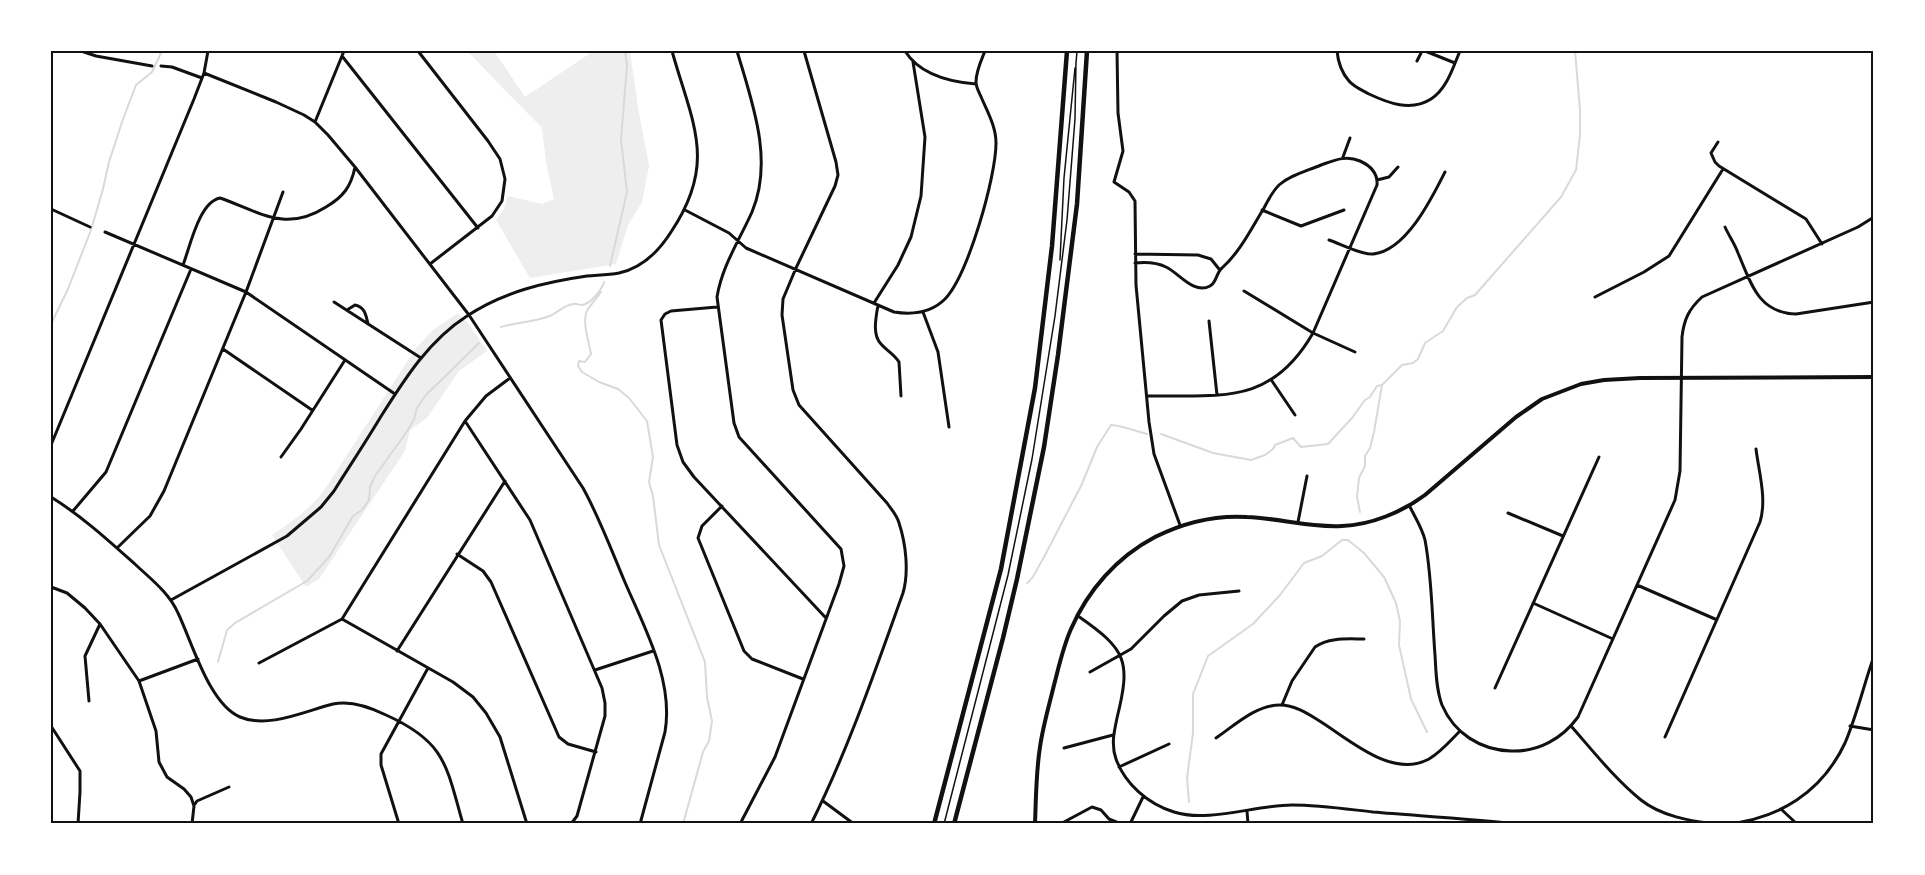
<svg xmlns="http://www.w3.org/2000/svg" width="1925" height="875" viewBox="0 0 1925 875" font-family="'Public Sans',sans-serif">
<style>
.green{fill:#eee}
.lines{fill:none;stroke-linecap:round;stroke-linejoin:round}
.stream{stroke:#d9d9d9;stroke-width:2}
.service{stroke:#111;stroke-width:1.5}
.minor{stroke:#111;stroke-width:3}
.tertiary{stroke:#111;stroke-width:4}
.primary{stroke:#111;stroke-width:4.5}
.neatline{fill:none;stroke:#111;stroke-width:2}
</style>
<rect width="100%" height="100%" fill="#fff"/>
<path class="green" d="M 467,51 L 494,51 L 525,97 L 589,54 L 587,51 L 630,51 L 638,107 L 649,166 L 642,202 L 628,225 L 616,264 L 530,278 L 496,220 L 503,211 L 508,196 L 542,204 L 554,199 L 546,162 L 542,128 Z
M 458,313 L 469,324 L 487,351 L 459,371 L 427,418 L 410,430 L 405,451 L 319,579 L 306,587 L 272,535 C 292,522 308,510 323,492 L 416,348 L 433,330 Z"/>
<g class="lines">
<path class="stream" d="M 610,266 L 627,192 L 621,140 L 627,65 L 625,51
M 601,292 C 597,298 592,303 588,309 C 581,320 589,342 591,354 L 585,362 L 579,361 L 578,366 L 582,372 L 599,382 L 618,389 L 629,398 L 647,421 L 653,457 L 649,482 L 653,496 L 659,545 L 705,662 L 707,697 L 712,721 L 709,741 L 703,752 L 683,824
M 51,324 L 68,289 L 91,230 L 103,189 L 109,162 L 122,122 L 136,85 L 152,72 L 162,51
M 501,327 C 518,322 537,322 552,315 C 559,311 565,305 573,304 C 576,303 579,305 582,305 C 591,304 602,289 604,282
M 1161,434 L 1213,453 L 1251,460 L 1265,455 L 1273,449 L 1275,445 L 1293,438 L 1301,447 L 1328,444 L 1352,418 L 1365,400 L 1370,397 L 1377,386 L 1382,385
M 1360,512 L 1357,497 L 1359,478 L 1365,466 L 1365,456 L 1370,448 L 1374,432 L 1382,385 L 1402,365 L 1413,363 L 1418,359 L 1425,343 L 1443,331 L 1457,307 L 1467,298 L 1475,295 L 1561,197 L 1576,170 L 1580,135 L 1580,110 L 1575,51
M 1027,583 C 1034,579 1038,566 1043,559 L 1082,484 L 1097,447 L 1111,425 C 1124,426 1135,431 1147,434
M 218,662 L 227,630 L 235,623 L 307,581 L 329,557 L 353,516 L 362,510 L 369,500 L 370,487 L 375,476 L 408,430 L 414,419 L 417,408 L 425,396 L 479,343
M 1189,802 L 1187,778 L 1193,733 L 1193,694 L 1208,656 L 1253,624 L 1280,595 L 1304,563 L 1322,556 L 1342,540 L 1348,540 L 1364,553 L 1384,577 L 1396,603 L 1400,621 L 1399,645 L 1411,699 L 1427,732"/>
<path class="service" d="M 1076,63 L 1077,51
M 1060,260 L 1064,178 L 1075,68
M 944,824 L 1008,575 L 1032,459 L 1055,316 L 1067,220 L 1075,119 L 1076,62"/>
<path class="minor" d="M 81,51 L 96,56 L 152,66
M 418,51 L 488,141 L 500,159 L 505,179 L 502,201 L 492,216 L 430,264
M 737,51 C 752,102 774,160 752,212 C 739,241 722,266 717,297 L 734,423 L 739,437 L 841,549 L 844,566 L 839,584 L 775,757 L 740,824
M 804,51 L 836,162 L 838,175 L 835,186 L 796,268 L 783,299 L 782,315 L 793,390 L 799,405 L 887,503 C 891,509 897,515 899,523 C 906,544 909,572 903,593 C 875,671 848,750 811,824
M 905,51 C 920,75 950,82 976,84
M 1117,51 L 1118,113 L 1123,151 L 1114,182 L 1129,192 L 1135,201 L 1136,285 L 1149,422 L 1154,454 L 1180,525
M 1337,51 C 1338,62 1342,73 1349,81 C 1354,87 1362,90 1369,94 C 1388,103 1411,112 1431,99 C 1447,89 1453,67 1460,51
M 1425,51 L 1455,63
M 51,53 L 52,51
M 342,56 L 478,228
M 1417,61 L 1422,51
M 161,66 L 172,67 L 202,78
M 204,73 L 276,102 L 304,115 L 315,122 L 328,135 L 355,167 L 469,315 L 583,488 C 599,517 611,549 624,580 C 644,627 674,680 665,732 L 640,824
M 315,122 L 344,51
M 1718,142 L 1711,153 L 1715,162 L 1719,166 L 1806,219 L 1822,244
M 1343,157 L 1350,138
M 1377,180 L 1389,177 L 1398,167
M 51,209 L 90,227
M 685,210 L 729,233 L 746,248 L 894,312 C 913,315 931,313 945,299 C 968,275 996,177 996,143 C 996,127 988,113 982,99 C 980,94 976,88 976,82 C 976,71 981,61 985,51
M 1262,210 L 1301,226 L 1344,210
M 1725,227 C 1729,236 1735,244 1738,253 C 1751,283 1758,313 1796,314 L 1874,302
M 105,232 L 246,292 L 395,394
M 1329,240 C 1341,244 1361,255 1373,254 C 1406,251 1432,198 1445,172
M 1135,254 L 1198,255 L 1211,259 L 1219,269
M 1135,263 C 1145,262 1156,262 1166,267 C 1179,273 1194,295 1210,286 C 1217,282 1216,273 1222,268 C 1240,252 1251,229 1264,208 C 1268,200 1273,191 1279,185 C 1290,175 1307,171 1321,165 C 1335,160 1346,155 1360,161 C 1371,166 1378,173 1377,185 L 1313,333 C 1271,406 1221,395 1147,396
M 183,265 C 190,247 199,202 220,198 C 260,212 285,233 326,207 C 343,197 351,187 355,167
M 1244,291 L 1313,333 L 1355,352
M 1595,297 L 1644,272 L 1669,256 L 1723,169
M 334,302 L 421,358
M 874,303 L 898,265 L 911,237 L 921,196 L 925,137 L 913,62
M 878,305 C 876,317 872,335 881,344 C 887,351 894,354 899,362 L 901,396
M 717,307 L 671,311 L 665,314 L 661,320 L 677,445 L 683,462 L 694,477 L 825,617
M 347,310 L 355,305 C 365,307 366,315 368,324
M 923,312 L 938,352 L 949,427
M 1209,321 L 1217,395
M 223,349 L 312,410
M 1272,381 L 1295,415
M 465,421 L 530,520 L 602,688 L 605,703 L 605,716 L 577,816 L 571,824
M 51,445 L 194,99 L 204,73 L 208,51
M 281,457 L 301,429 L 345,360
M 51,497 C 83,517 108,540 136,565 C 152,580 169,593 178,613 C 192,642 209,704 240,717 C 268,729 305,711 333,704 C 351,700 370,707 386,715 C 446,742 446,765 463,824
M 722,506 L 702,526 L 698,538 L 744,651 L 752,659 L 803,679
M 1410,507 C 1415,517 1422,528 1425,540 C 1432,577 1432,617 1435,655 C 1436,671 1436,689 1442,705 C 1454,733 1480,750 1511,751 C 1538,752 1562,739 1578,717 L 1675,500 L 1680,471 L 1682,337 C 1684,319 1689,309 1702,297 L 1858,227 L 1874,217
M 73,511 L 106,472 L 191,269
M 1508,513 L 1563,536
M 1298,522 L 1307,476
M 117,548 L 150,516 L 164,491 L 246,292 L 283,192
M 457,554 L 483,571 L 491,582 L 559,737 L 568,744 L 596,752
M 1637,585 L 1715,619
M 51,587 L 67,593 L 85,608 L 100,624 L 139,681 L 156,731 L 159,762 L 167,777 L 184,789 L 191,797 L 194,806 L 192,824
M 171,600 L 287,536 L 321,507 L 334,491 C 349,467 365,443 380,418 C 404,380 428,341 467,316 C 503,292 545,282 587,276 C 598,275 608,275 619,273 C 642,268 659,251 671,232 C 718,162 692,123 672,51
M 1533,603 L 1613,639
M 1078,616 C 1127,650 1131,661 1117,718 C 1114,732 1111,745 1116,759 C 1125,784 1148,804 1174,812 C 1208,823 1256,805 1292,805 C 1319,805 1346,809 1373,812 C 1422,816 1470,819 1519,824
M 342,619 L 453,682 L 473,697 L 486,713 L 500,737 L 527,824
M 397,651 L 505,481
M 259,663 L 342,619 L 465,421 L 486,396 L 510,378
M 595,670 L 653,651
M 1090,672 L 1131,649 L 1164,616 L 1182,601 L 1199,595 L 1239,591
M 139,681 L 198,659
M 1495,688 L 1599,457
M 89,701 L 85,656 L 100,624
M 1282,705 L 1292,681 L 1315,647 C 1329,637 1348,639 1364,639
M 51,726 L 80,771 L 80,792 L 78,824
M 1571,726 C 1593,751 1615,779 1641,800 C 1661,816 1690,821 1715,824
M 1850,726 L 1874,730
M 1665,737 L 1760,522 C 1767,499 1759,473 1756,449
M 1216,738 C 1235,725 1256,705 1280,705 C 1294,705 1307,713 1318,720 C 1349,739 1391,779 1429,759 C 1441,752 1450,741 1460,731
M 1064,748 L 1113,735
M 1119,767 L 1169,744
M 823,801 L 854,824
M 195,804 L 197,801 L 229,787
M 1782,810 L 1797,824
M 1247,811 L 1248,824
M 1064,822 L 1092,807 L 1101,810 L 1109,819 L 1121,824
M 399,824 L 381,765 L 381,754 L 428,668
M 1130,824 L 1143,797
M 1726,824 C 1779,819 1822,792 1845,743 C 1857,715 1864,684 1874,656
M 1873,824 L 1874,824"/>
<path class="tertiary" d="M 1035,824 C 1036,798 1036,772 1040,747 C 1043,726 1049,706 1054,685 C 1059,666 1063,647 1071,629 C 1088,590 1117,557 1155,537 C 1183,523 1215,515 1247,517 C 1278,518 1310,528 1342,526 C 1371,525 1402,512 1425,495 L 1516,417 L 1542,399 L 1581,384 L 1604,380 L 1640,378 L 1874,377"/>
<path class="primary" d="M 934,824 L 1001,569 L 1035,388 L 1052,246 L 1067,51
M 954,824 L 1003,638 L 1017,579 L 1044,447 L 1058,355 L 1077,204 L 1087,51"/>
</g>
<rect width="1925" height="875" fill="none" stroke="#ffffff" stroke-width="105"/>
<rect x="52" y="52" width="1820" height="770" class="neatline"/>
</svg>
